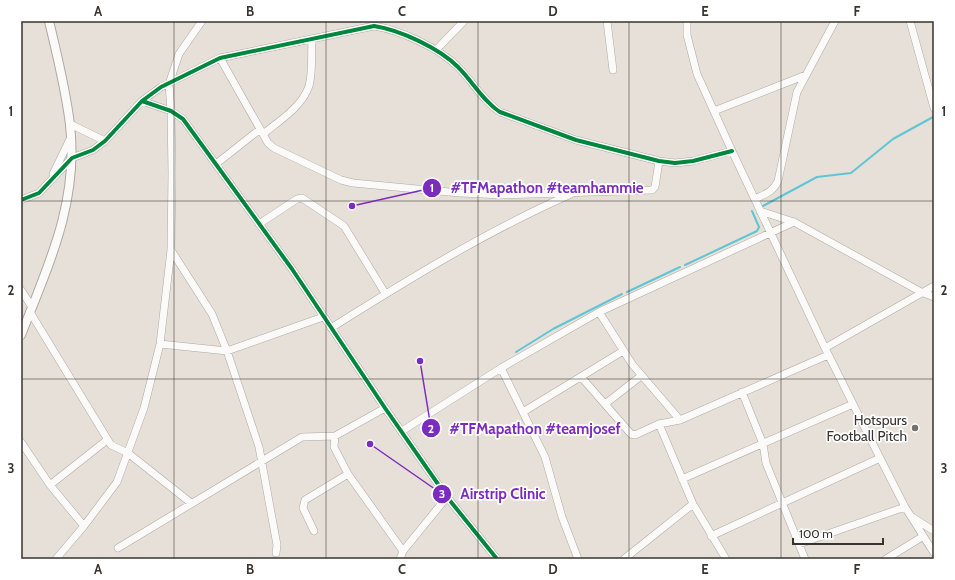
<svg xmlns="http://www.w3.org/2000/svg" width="955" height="580" viewBox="0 0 955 580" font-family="Cabin,sans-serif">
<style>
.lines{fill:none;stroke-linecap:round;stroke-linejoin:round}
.stream{stroke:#60c5d4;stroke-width:2}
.minor-casing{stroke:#ada8a3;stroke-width:8}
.tertiary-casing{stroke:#ada8a3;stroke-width:10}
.minor{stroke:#fbfaf9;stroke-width:7}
.tertiary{stroke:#fbfaf9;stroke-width:8}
.cycleway-casing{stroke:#fff;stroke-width:6}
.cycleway{stroke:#00873e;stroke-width:4}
.grid{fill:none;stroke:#38332e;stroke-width:1;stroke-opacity:0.55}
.poi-dot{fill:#75706a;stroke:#fff;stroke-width:1.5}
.labels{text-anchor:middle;stroke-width:3.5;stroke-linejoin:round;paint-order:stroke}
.poi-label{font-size:14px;fill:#38332e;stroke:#fff;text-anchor:end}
.leader{fill:none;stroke:#7b2cbf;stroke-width:1.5}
.callout-dot{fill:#7b2cbf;stroke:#fff;stroke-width:1.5}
.mark-label{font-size:12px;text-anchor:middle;font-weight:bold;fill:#fff}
.callout-label{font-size:15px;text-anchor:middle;font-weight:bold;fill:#7b2cbf;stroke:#fff;stroke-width:3.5;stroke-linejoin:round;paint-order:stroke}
.neatline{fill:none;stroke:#38332e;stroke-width:1.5}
.grid-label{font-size:13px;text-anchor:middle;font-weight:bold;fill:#38332e}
</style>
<rect width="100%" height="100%" fill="#e7e0d9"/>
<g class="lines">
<path class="stream" d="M 763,206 L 817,177 L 851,173 L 893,139 L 933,117
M 685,265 L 757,231 L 759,227 L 752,211
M 627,292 L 680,267
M 516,352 L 553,329 L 622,294"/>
<g class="minor-casing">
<path id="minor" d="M 607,21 L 613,70
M 687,21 L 687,35 L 697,74 L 732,151 L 825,348 L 880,458 L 905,507 L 934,553
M 910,21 L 934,108
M 436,50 L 464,21
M 220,58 L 268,143 L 274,148 L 341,180 L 353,183 L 460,193 L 503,195 L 652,190 L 655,187 L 659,161
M 142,101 L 161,87 L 220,58 L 374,26 C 400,30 439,48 458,67 C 473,82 483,101 500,112 L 576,140 L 659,161 L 675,163 L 693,161 L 732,151
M 714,111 L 806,75
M 70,124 L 105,141
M 263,134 C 279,121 302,107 309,86 C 313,72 311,53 312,39
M 216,164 L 259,130
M 53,174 L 71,137
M 755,199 C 765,194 773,192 778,181 L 797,92 L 835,21
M 21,200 L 39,193 L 72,158 L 93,150 L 105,141 L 142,101 L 171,111 L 183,119 L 292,269 L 385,408 L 447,497 L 497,559
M 760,211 L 794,222 L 921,292 L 934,297
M 259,224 L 297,199 L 302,198 L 344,226 L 385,293
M 171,250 L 212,314 L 227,351 L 259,447 L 277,545 L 276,553
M 21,290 L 32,307
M 30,312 L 111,445 L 128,453 L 191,503
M 599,312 L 632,364 L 680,420
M 331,328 C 409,279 487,231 571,194
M 160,344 L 227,351 L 323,317
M 825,348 L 934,286
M 501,368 L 545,457 L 562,517 L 578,559
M 582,378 L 631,434 L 635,435 L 659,424 L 680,420 L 828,355
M 742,392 L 763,444 L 766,463 L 805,559
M 605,404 L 641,376
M 523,412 L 623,351
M 659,424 L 693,504 L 726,559
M 402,431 L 501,368 L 599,312 L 794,222
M 335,436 L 334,447 L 348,474 L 403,551
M 21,442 L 50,485 L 84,526
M 682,479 L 853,404
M 50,485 L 107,440
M 912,517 L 934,531
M 314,531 L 303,508 L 305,500 L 348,474
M 711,536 L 880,458
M 799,544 L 905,507
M 118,548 L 302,437 L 335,436 L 385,408
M 56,559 L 84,526 L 117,482 L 144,408 L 160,344 L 171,250 L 172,173 L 171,111 L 169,84 L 179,54 L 202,21
M 400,559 L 403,551 L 447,497
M 624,559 L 693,504
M 886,559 L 922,537"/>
</g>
<g class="tertiary-casing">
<path id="tertiary" d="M 21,335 C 48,266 79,202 70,125 C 66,90 57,55 49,21"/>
</g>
<use href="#minor" class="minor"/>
<use href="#tertiary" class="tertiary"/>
<g class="cycleway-casing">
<path id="cycleway" d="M 142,101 L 161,87 L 220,58 L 374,26 C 400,30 439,48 458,67 C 473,82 483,101 500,112 L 576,140 L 659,161 L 675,163 L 693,161 L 732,151
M 21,200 L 39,193 L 72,158 L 93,150 L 105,141 L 142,101 L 171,111 L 183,119 L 292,269 L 385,408 L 447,497 L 497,559"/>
</g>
<use href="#cycleway" class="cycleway"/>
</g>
<path class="grid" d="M 174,21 L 174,559M 326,21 L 326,559M 478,21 L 478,559M 629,21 L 629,559M 781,21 L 781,559M 21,201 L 934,201M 21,379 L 934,379"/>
<circle class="poi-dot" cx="915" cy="428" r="4"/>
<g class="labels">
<g class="poi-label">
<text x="907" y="425">Hotspurs<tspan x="907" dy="16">Football Pitch</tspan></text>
</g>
</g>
<path class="leader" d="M352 206L432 188M420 361L431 428M370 444L442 494"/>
<g class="callout-dot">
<circle cx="352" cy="206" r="4"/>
<circle cx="420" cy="361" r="4"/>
<circle cx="370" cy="444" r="4"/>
<circle cx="432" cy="188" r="10"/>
<circle cx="431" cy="428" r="10"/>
<circle cx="442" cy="494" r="10"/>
</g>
<g class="mark-label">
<text x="432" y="192">1</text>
<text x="431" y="433">2</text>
<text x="442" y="498">3</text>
</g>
<g class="callout-label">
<text x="547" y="193">#TFMapathon #teamhammie</text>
<text x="535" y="434">#TFMapathon #teamjosef</text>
<text x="503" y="499">Airstrip Clinic</text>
</g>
<rect width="955" height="580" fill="none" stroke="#ffffff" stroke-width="44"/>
<path d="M793 538v6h90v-6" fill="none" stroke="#38332e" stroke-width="2"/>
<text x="799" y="538" font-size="12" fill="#38332e" stroke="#ffffff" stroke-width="3" paint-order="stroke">100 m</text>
<rect x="22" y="22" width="911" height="536" class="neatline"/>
<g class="grid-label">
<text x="98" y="16">A</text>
<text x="250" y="16">B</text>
<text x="402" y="16">C</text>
<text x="553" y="16">D</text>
<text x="705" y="16">E</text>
<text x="857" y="16">F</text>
<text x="11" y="116">1</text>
<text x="944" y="116">1</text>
<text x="11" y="295">2</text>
<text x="944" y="295">2</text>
<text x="11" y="473">3</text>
<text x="944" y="473">3</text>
<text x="98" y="574">A</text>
<text x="250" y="574">B</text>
<text x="402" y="574">C</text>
<text x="553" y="574">D</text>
<text x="705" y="574">E</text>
<text x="857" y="574">F</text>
</g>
</svg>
